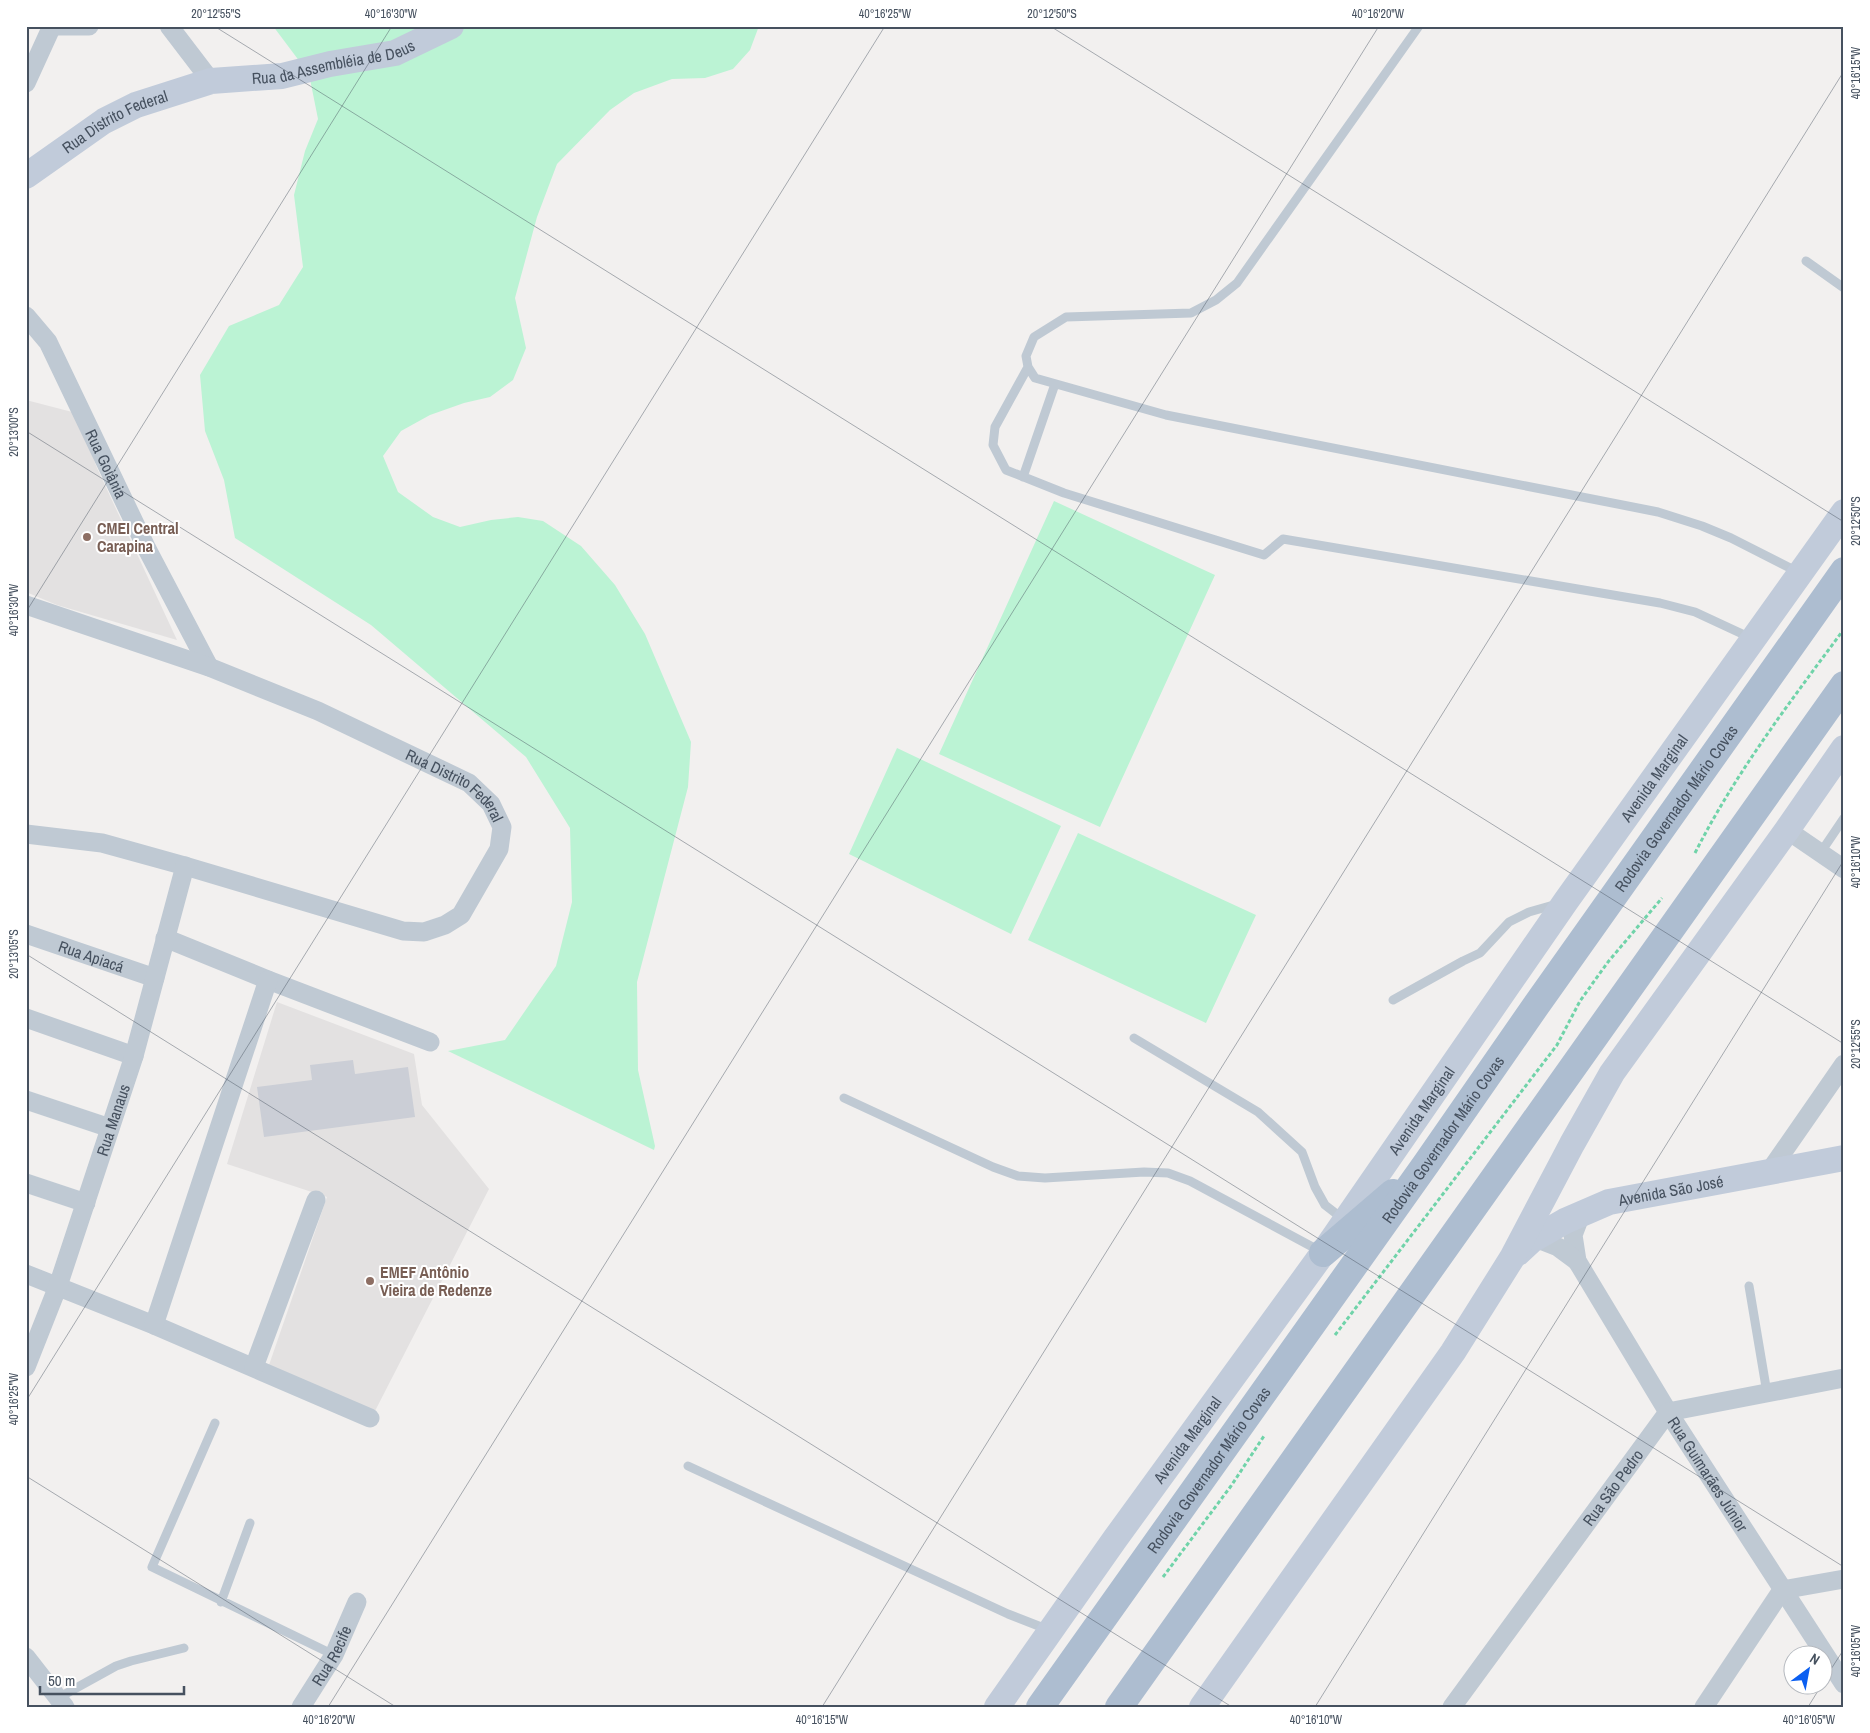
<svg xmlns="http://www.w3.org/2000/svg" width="1870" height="1733" viewBox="0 0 1870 1733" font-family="'Archivo Narrow',sans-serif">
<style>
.education{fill:#e3e1e1}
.green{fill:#bbf3d4}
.building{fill:#cbced6}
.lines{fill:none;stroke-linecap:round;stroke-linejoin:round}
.path{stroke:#70d3a9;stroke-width:3;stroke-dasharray:4 2.5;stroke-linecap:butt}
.lane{stroke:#bfc9d3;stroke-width:9}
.street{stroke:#bfc9d3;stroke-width:19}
.secondary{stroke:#c1cbda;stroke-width:26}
.primary{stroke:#adbdd0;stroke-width:28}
.ticks{fill:none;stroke:#46515f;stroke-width:1;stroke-opacity:0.45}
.education-dot{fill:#8d6e63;stroke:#fff;stroke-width:2}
.labels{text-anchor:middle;stroke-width:4;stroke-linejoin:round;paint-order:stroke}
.street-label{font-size:16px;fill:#46515f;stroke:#fff}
.education-label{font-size:16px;font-weight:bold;fill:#785e54;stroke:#fff;text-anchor:start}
.neatline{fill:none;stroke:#46515f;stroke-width:2}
.ticks-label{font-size:12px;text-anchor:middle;fill:#46515f}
</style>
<rect width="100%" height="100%" fill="#f2f0ef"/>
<path class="education" d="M 26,400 L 76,413 L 97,468 L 177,640 L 57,605 L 26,592 Z
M 277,1002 L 414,1054 L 422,1105 L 489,1189 L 375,1411 L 269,1365 L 327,1197 L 227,1164 Z"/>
<path class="green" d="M 273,26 L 759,26 L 750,50 L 733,69 L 705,78 L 672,79 L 634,93 L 610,110 L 557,164 L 537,217 L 515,298 L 526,348 L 513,380 L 490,397 L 464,403 L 430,415 L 401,431 L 383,456 L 398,492 L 433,517 L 460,527 L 491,520 L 518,517 L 543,521 L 581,546 L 615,585 L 645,634 L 691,742 L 688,787 L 637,982 L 638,1070 L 655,1146 L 654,1150 L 448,1051 L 505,1040 L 556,966 L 572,902 L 570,828 L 526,757 L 371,625 L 235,538 L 224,480 L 205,431 L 200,375 L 229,326 L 279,305 L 303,267 L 294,195 L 305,151 L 318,119 L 309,74 Z
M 1054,501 L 1215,575 L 1100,827 L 939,754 Z
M 897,748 L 1061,826 L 1011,934 L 849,854 Z
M 1078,833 L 1256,915 L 1206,1023 L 1028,940 Z"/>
<path class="building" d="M 353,1060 L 355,1074 L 408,1067 L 415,1117 L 264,1137 L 257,1087 L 312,1080 L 310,1065 Z"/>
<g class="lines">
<path class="path" d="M 1695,853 C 1736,772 1790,702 1844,629
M 1335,1335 L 1557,1045 L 1580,1001 L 1608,962 L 1662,898
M 1163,1577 L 1231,1486 L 1264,1436"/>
<path class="lane" d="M 1419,26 L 1237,283 L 1216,300 L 1191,313 L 1066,317 L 1034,337 L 1026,356 L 1028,367 L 1035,378 L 1166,415 L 1658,512 L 1702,526 L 1731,538 L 1798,572
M 1806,261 L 1844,288
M 1028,367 L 995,427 L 993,445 L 1006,470 L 1064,493 L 1264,555 L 1283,539 L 1660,603 L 1695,612 L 1751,638
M 1023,477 L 1055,384
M 1821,852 L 1844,818
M 1393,1000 L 1463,961 L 1480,953 L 1509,922 L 1529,912 L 1557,904
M 1134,1038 L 1258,1112 L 1302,1152 L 1315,1187 L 1325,1205 L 1343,1219
M 844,1098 L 993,1167 L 1018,1176 L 1045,1178 L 1144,1172 L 1168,1173 L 1190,1181 L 1320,1251
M 1749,1286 L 1767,1393
M 215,1423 L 152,1567 L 334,1655
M 688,1466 L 1008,1614 L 1049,1630
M 221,1602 L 250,1523
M 58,1698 L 116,1666 L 131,1661 L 184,1648"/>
<g class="street">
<path d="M 55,26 L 89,26"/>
<path d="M 169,26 L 211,81"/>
<path d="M 26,83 L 52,26"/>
<path id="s1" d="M 26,316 L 48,342 L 147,549 L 209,667"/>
<path id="s2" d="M 26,605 L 209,667 L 318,711 L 469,783 L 491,804 L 502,827 L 499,849 L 461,915 L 445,925 L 424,932 L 403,931 L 185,866 L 102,843 L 26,834"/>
<path d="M 1787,830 L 1844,869"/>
<path id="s3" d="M 26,934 L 155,978"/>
<path d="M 165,938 L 268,980 L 430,1042"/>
<path d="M 26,1018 L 134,1056"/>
<path d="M 26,1100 L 110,1128"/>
<path d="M 1769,1172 L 1844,1064"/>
<path d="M 26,1183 L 86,1203"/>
<path id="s4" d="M 1581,1214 L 1573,1235 L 1577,1261 L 1668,1412 L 1844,1684"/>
<path d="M 1535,1238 L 1558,1247 L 1577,1261"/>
<path d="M 26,1274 L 154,1325 L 370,1418"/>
<path d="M 154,1325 L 268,980"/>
<path id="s5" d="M 26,1367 L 58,1286 L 134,1056 L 185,866"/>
<path d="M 254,1367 L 316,1200"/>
<path d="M 26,1657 L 65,1707"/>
<path id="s6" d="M 301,1707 L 334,1655 L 357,1602"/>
<path id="s7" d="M 1452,1707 L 1668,1412 L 1844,1378"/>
<path d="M 1704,1707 L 1782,1590 L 1844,1579"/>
</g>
<g class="secondary">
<path id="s8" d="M 26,176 L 104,121 L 136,105 L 211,81 L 282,76 L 330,64 L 395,53 L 451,26"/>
<path id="s9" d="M 1518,1253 L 1532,1240 L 1565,1221 L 1609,1202 L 1844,1158"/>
<path id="s10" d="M 997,1707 L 1115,1539 L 1323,1253 L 1566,901 L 1844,512"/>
<path d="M 1202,1707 L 1453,1352 L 1512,1258 L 1572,1144 L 1612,1073 L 1787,830 L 1844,748"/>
</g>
<g class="primary">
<path d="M 1323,1253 L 1393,1193"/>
<path id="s11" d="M 1040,1707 L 1426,1164 L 1535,1007 L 1844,571"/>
<path d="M 1119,1707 L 1844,685"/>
</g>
</g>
<path class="ticks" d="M 214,26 L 1844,1044M 1050,26 L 1844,522M 26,431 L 1844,1567M 26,612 L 392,26M 26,954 L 1232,1707M 26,1401 L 885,26M 26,1476 L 396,1707M 1822,1683 L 1844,1649M 328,1707 L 1379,26M 822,1707 L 1844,71M 1315,1707 L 1844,860M 1808,1707 L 1821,1686"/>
<g class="education-dot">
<circle cx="87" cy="537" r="5"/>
<circle cx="370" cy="1281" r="5"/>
</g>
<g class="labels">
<g class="street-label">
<text dy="6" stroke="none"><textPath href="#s8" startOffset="334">Rua da Assembléia de Deus</textPath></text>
<text dy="6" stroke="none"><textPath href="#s8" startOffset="105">Rua Distrito Federal</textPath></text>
<text dy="6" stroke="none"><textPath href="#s1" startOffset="169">Rua Goiânia</textPath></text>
<text dy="6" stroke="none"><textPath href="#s10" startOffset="1138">Avenida Marginal</textPath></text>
<text dy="6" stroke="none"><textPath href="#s2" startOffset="468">Rua Distrito Federal</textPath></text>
<text dy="6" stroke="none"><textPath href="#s11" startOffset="1101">Rodovia Governador Mário Covas</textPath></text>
<text dy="6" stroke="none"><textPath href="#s3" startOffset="69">Rua Apiacá</textPath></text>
<text dy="6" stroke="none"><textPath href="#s10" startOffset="732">Avenida Marginal</textPath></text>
<text dy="6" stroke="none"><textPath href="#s5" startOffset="262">Rua Manaus</textPath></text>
<text dy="6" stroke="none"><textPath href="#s11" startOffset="696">Rodovia Governador Mário Covas</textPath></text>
<text dy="6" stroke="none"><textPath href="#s9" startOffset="168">Avenida São José</textPath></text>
<text dy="6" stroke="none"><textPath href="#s10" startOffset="328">Avenida Marginal</textPath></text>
<text dy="6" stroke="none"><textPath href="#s11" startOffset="291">Rodovia Governador Mário Covas</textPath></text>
<text dy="6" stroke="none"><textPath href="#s4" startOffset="299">Rua Guimarães Júnior</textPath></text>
<text dy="6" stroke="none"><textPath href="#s7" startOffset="272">Rua São Pedro</textPath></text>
<text dy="6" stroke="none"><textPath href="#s6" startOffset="60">Rua Recife</textPath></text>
</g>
<g class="education-label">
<text x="97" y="534">CMEI Central<tspan x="97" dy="18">Carapina</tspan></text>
<text x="380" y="1278">EMEF Antônio<tspan x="380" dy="18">Vieira de Redenze</tspan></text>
</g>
</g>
<rect width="1870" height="1733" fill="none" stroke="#ffffff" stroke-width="55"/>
<g transform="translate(1808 1670) rotate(32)"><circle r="24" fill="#ffffff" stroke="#b5b9bf"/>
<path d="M0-4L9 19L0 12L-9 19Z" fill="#0b5ff1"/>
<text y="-8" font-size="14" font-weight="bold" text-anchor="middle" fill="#46515f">N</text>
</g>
<path d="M40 1686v8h144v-8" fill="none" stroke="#46515f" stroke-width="2.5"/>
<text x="48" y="1686" font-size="15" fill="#46515f" stroke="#ffffff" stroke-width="4" paint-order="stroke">50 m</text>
<rect x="28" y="28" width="1814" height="1678" class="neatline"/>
<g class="ticks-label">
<text x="216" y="18">20°12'55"S</text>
<text x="391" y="18">40°16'30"W</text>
<text x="885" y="18">40°16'25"W</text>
<text x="1052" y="18">20°12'50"S</text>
<text x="1378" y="18">40°16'20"W</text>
<text transform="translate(1856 73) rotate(-90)" y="4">40°16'15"W</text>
<text transform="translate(14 432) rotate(-90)" y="4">20°13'00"S</text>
<text transform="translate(1856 521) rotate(-90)" y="4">20°12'50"S</text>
<text transform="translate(14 610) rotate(-90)" y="4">40°16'30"W</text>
<text transform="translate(1856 862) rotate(-90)" y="4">40°16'10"W</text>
<text transform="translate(14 954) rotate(-90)" y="4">20°13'05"S</text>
<text transform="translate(1856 1044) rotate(-90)" y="4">20°12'55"S</text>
<text transform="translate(14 1399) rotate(-90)" y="4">40°16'25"W</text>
<text transform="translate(1856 1651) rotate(-90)" y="4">40°16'05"W</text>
<text x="329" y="1724">40°16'20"W</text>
<text x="822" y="1724">40°16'15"W</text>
<text x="1316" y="1724">40°16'10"W</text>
<text x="1809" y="1724">40°16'05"W</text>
</g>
</svg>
